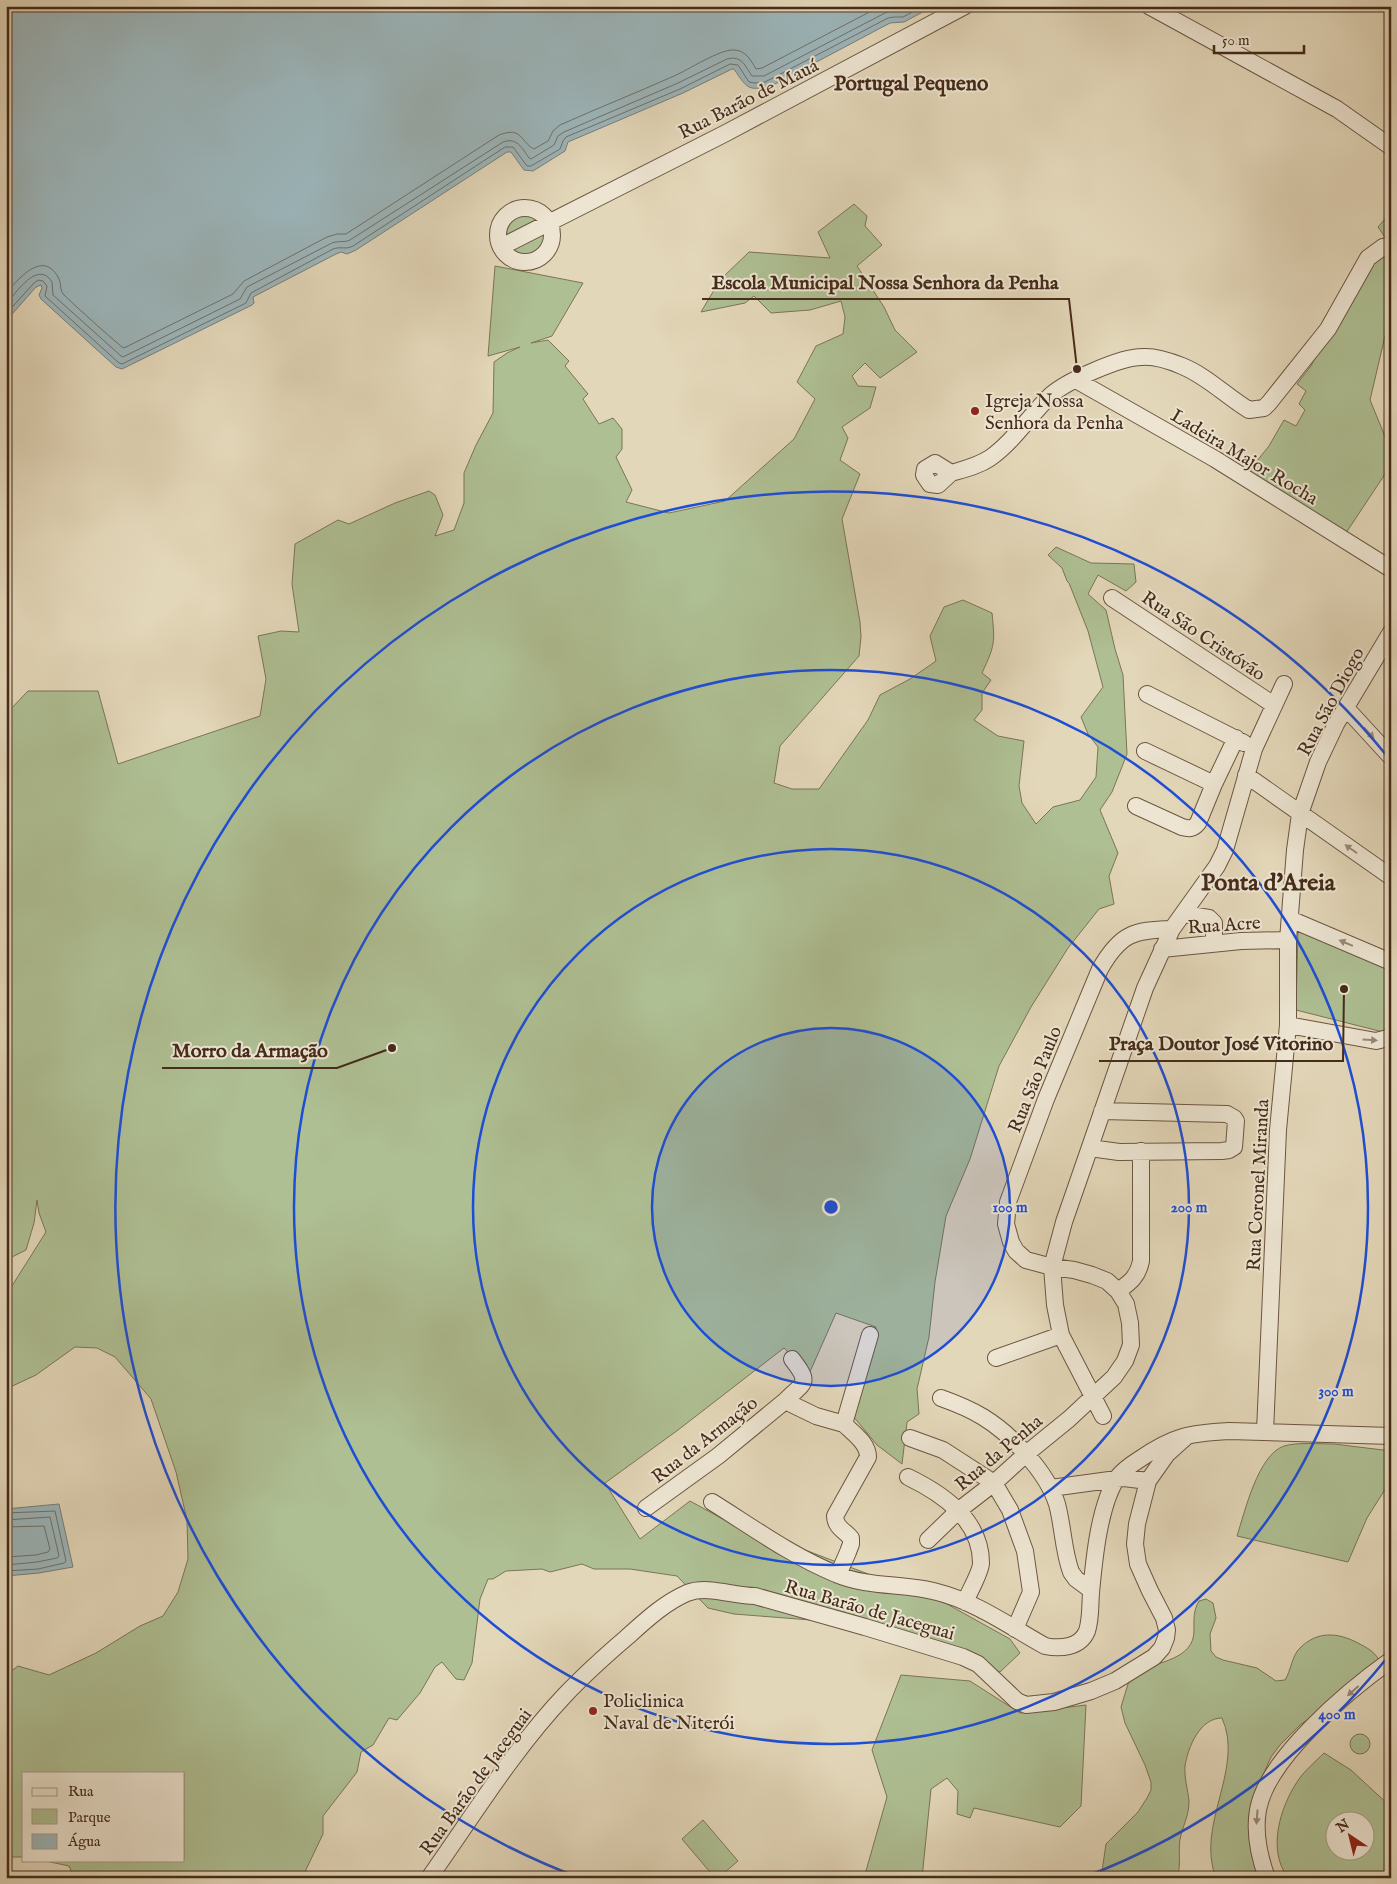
<svg xmlns="http://www.w3.org/2000/svg" width="1397" height="1884" viewBox="0 0 1397 1884" font-family="'IM FELL English',serif">
<style>
.green{fill:#aebf93;stroke:#7a7556;fill-rule:evenodd}
.water{fill:#9cb6bb;stroke:#797e7b}
.lines{fill:none;stroke-linecap:round;stroke-linejoin:round}
.shore{stroke:#70706a;stroke-width:1}
.minor-casing{stroke:#6c5642;stroke-width:18}
.minor{stroke:#ede5d2;stroke-width:16}
.oneway{fill:#998876}
.ring{fill:none;stroke:#1d4ed8;stroke-width:2.5}
.poi-dot{fill:#8f2418;stroke:#ede5d2;stroke-width:2}
.labels{text-anchor:middle;stroke-width:4;stroke-linejoin:round;paint-order:stroke}
.street-label{font-size:19px;fill:#452b1a;stroke:#ede5d2}
.poi-label{font-size:19px;fill:#452b1a;stroke:#ede5d2;text-anchor:start}
.quarter-label{font-size:21px;font-weight:bold;fill:#452b1a;stroke:#ede5d2}
.district-label{font-size:24px;font-weight:bold;fill:#452b1a;stroke:#ede5d2}
.centre{fill:#1d4ed8;stroke:#ede5d2;stroke-width:2.5}
.ring-label{font-size:15px;text-anchor:middle;font-weight:bold;fill:#1d4ed8;stroke:#ede5d2;stroke-width:4;stroke-linejoin:round;paint-order:stroke}
.leader{fill:none;stroke:#452b1a;stroke-width:2}
.callout-dot{fill:#452b1a;stroke:#ede5d2;stroke-width:2}
.callout-label{font-size:20px;text-anchor:middle;font-weight:bold;fill:#452b1a;stroke:#ede5d2;stroke-width:4;stroke-linejoin:round;paint-order:stroke}
</style>
<rect width="100%" height="100%" fill="#e3d7b9"/>
<filter id="stains"><feTurbulence type="fractalNoise" baseFrequency=".004" numOctaves="4"/><feColorMatrix values="0 0 0 0 .2 0 0 0 0 .09 0 0 0 0 .02 0 0 0 .5 -.17"/></filter>
<radialGradient id="worn" r=".72"><stop offset=".6" stop-color="#630" stop-opacity="0"/><stop offset="1" stop-color="#630" stop-opacity=".3"/></radialGradient>
<path class="green" d="M 854,204 L 867,216 L 865,226 L 882,245 L 857,266 L 884,307 L 895,330 L 917,352 L 880,378 L 865,363 L 852,376 L 858,386 L 876,387 L 870,408 L 842,427 L 848,438 L 840,460 L 860,474 L 842,519 L 860,622 L 861,637 L 859,656 L 780,746 L 774,783 L 792,789 L 819,789 L 868,720 L 880,695 L 910,679 L 936,661 L 930,636 L 944,607 L 963,600 L 992,613 C 995,643 995,645 982,673 L 991,680 L 982,693 L 982,710 L 974,720 L 998,736 L 1024,741 L 1019,786 L 1022,803 L 1036,824 L 1053,807 L 1080,800 L 1096,777 L 1098,747 L 1088,734 L 1081,717 L 1103,687 L 1088,631 L 1069,583 L 1067,581 L 1062,568 L 1048,555 L 1056,547 L 1091,563 L 1134,564 L 1136,582 L 1126,591 L 1098,575 L 1088,594 L 1106,610 L 1115,649 L 1123,675 L 1127,754 L 1112,792 L 1100,810 L 1118,853 L 1109,876 L 1114,904 L 1099,909 L 1068,948 L 1031,1007 L 999,1066 L 970,1159 L 946,1216 L 935,1282 L 929,1337 L 917,1389 L 919,1414 L 907,1422 L 902,1464 L 877,1445 L 853,1416 L 876,1327 L 836,1313 L 809,1374 L 784,1348 L 678,1430 L 605,1483 L 640,1539 L 690,1501 L 721,1518 L 947,1604 L 1010,1639 L 1020,1653 L 1000,1672 L 849,1623 L 734,1614 L 708,1608 L 677,1576 L 630,1569 L 594,1569 L 582,1564 L 550,1572 L 542,1569 L 506,1571 L 493,1579 L 488,1579 L 480,1599 L 472,1663 L 464,1680 L 456,1679 L 442,1662 L 435,1667 L 420,1693 L 397,1720 L 389,1718 L 373,1745 L 361,1752 L 357,1772 L 323,1816 L 323,1834 L 302,1878 L 74,1878 L 69,1866 L 41,1860 L 184,1860 L 184,1773 L 24,1773 L 24,1857 L 6,1857 L 6,1675 L 18,1666 L 49,1675 L 96,1653 L 140,1626 L 163,1616 L 178,1592 L 188,1559 L 187,1520 L 176,1472 L 151,1399 L 115,1357 L 97,1348 L 75,1347 L 36,1375 L 6,1389 L 6,1290 L 10,1289 L 46,1232 L 39,1213 L 37,1200 L 34,1223 L 26,1250 L 6,1260 L 6,714 L 28,691 L 98,691 L 118,764 L 260,716 L 266,679 L 258,636 L 281,631 L 299,632 L 292,584 L 295,544 L 338,520 L 349,524 L 395,503 L 429,491 L 435,495 L 443,515 L 435,536 L 454,530 L 464,503 L 464,473 L 476,445 L 493,413 L 494,362 L 507,353 L 520,347 L 488,356 L 495,266 L 583,283 L 552,336 L 531,343 L 548,340 L 569,361 L 565,366 L 588,394 L 583,399 L 599,424 L 613,418 L 622,429 L 622,449 L 616,457 L 632,490 L 626,502 L 669,513 L 725,501 L 794,439 L 815,399 L 797,382 L 816,346 L 843,334 L 845,317 L 841,301 L 810,310 L 771,313 L 754,296 L 745,303 L 701,312 L 720,280 L 749,252 L 830,258 L 818,232 Z
M 526,210 L 534,212 L 545,221 L 501,238 C 502,222 510,212 526,210 Z
M 1391,212 L 1391,244 L 1389,243 L 1378,227 Z
M 549,232 C 550,256 520,268 505,248 Z
M 1384,252 L 1391,253 L 1389,319 L 1370,400 L 1391,451 L 1391,465 L 1342,539 L 1244,477 L 1269,446 L 1284,420 L 1296,426 L 1305,410 L 1299,404 L 1306,391 L 1297,384 L 1311,366 L 1346,298 Z
M 1298,931 L 1391,968 L 1391,1034 L 1296,1010 Z
M 1334,1444 L 1391,1451 L 1391,1480 L 1367,1518 L 1348,1562 L 1237,1536 C 1245,1511 1258,1455 1284,1446 C 1297,1442 1320,1444 1334,1444 Z
M 1206,1599 L 1213,1603 L 1216,1618 L 1210,1634 L 1211,1651 L 1216,1657 L 1223,1660 L 1257,1668 L 1276,1681 L 1285,1680 C 1291,1671 1292,1655 1300,1648 C 1317,1631 1337,1632 1358,1643 C 1367,1648 1374,1651 1379,1660 L 1347,1692 L 1300,1725 L 1280,1745 L 1271,1757 L 1255,1793 L 1252,1816 L 1260,1878 L 1216,1878 C 1195,1825 1245,1769 1222,1718 C 1200,1718 1188,1747 1185,1766 C 1184,1778 1188,1790 1189,1801 C 1189,1815 1184,1823 1181,1835 C 1177,1849 1182,1864 1177,1878 L 1101,1878 L 1106,1844 L 1138,1812 L 1147,1798 L 1151,1790 L 1151,1782 L 1145,1765 L 1125,1723 L 1121,1707 L 1128,1684 L 1137,1670 C 1157,1663 1194,1659 1194,1631 C 1194,1620 1193,1611 1199,1601 Z
M 901,1675 L 970,1681 L 1020,1713 L 1086,1705 L 1081,1806 L 1060,1827 L 974,1808 L 970,1818 L 957,1814 L 958,1791 L 947,1778 L 931,1789 L 922,1878 L 864,1878 L 887,1797 L 872,1750 Z
M1350 1744a10 10 0 1 1 20 0a10 10 0 1 1-20 0Z
M 1324,1753 L 1351,1770 L 1391,1807 L 1391,1878 L 1288,1878 C 1267,1850 1280,1808 1297,1782 C 1304,1771 1315,1762 1324,1753 ZM 1334,1822 L 1364,1822 L 1364,1852 L 1334,1852 Z
M 703,1820 L 738,1861 L 718,1878 L 715,1878 L 682,1839 Z"/>
<path class="water" d="M 6,6 L 934,6 L 904,22 L 890,23 L 775,84 C 749,92 748,90 734,69 L 732,69 L 683,93 L 568,142 L 565,151 L 533,171 L 524,170 L 511,152 L 507,152 L 356,250 L 347,254 L 341,252 L 336,254 L 253,297 L 254,303 L 252,305 L 122,369 L 116,367 L 41,299 L 39,295 L 42,288 L 41,285 L 36,287 L 6,321 Z
M 59,1504 L 73,1567 L 39,1573 L 6,1576 L 6,1509 Z"/>
<g class="lines">
<path class="shore" d="M 6,293 C 18,280 42,249 58,277 C 62,283 59,290 64,295 C 83,313 102,330 122,347 L 124,348 L 233,294 L 244,281 L 327,237 L 337,234 L 346,234 L 499,135 C 523,126 520,142 534,149 L 548,141 L 553,131 L 560,125 C 598,108 636,93 674,76 C 688,70 720,49 734,50 C 745,50 751,60 756,69 L 762,68 L 881,6
M 6,304 C 16,293 38,259 52,282 L 53,295 L 121,356 L 123,357 L 240,299 L 247,287 L 330,244 C 337,240 344,243 350,240 L 503,142 C 517,137 522,148 529,158 L 531,159 L 554,145 L 558,136 L 564,132 L 678,83 L 727,59 C 742,55 745,66 752,76 L 764,76 L 885,13 C 896,8 899,12 910,6
M 6,314 L 33,284 L 38,280 L 43,281 L 47,286 L 45,296 L 119,363 L 122,364 L 246,303 L 251,293 L 333,249 C 341,246 346,250 353,246 L 505,147 L 513,147 L 527,166 L 531,166 L 560,149 L 563,141 L 566,137 L 680,89 L 730,64 L 738,65 L 749,82 L 755,83 L 765,82 L 888,18 L 894,17 L 903,17 L 924,6
M 6,1513 L 55,1511 L 66,1561 L 64,1563 L 38,1569 L 6,1571
M 6,1520 L 50,1517 L 59,1556 L 57,1558 L 37,1562 L 6,1565
M 6,1527 L 44,1526 L 50,1549 L 48,1552 L 36,1555 L 6,1557"/>
<g class="minor-casing">
<path id="minor" d="M 1149,6 L 1337,109 L 1391,147
M498 235a27 27 0 1 1 54 0a27 27 0 1 1-54 0Z
M 501,247 L 726,133 L 965,6
M 1076,380 L 1215,459 L 1391,569
M 951,473 L 938,485 L 930,484 L 924,475 L 925,469 L 935,463 L 951,473 C 965,469 978,466 990,458 C 1014,441 1030,415 1051,395 C 1067,381 1120,357 1142,357 C 1155,356 1170,361 1182,366 C 1207,376 1227,397 1249,410 L 1264,408 L 1269,403 L 1328,329 L 1368,258 L 1383,247 L 1391,245
M 1112,598 L 1274,705
M 1147,694 L 1244,743
M 1346,708 L 1391,757
M 1145,751 L 1214,784
M 1246,775 L 1391,877
M 1136,806 L 1182,827 C 1190,829 1193,829 1198,823 L 1214,784 L 1236,738
M 1184,914 L 1209,918 L 1214,923 L 1214,943
M 1290,919 L 1391,962
M 1162,949 L 1241,941 L 1288,940
M 1288,1025 L 1376,1041 L 1388,1038 L 1391,1035
M 1090,1148 L 1119,1152 L 1222,1151 L 1229,1150 L 1234,1147 L 1236,1121 L 1234,1118 L 1227,1114 L 1102,1111
M 1118,1291 C 1131,1282 1138,1276 1141,1261 L 1141,1151
M 996,1358 L 1061,1335
M 941,1398 C 955,1403 970,1409 983,1417 C 1011,1434 1047,1472 1057,1504 C 1063,1526 1063,1550 1071,1572 L 1076,1579 L 1091,1590
M 785,1401 C 805,1381 811,1384 792,1359
M 1103,1416 L 1061,1335 L 1055,1305 L 1052,1267 L 1064,1222 L 1145,988 L 1172,929 L 1217,866 L 1225,850 L 1254,749 L 1284,684
M 1265,1432 L 1278,1130 L 1288,1025 L 1288,940 L 1295,850 L 1300,814 L 1318,762 L 1336,724 L 1391,632
M 910,1438 L 943,1450 L 994,1483 L 1010,1510 L 1025,1551 L 1031,1592 L 1015,1629
M 908,1477 C 943,1494 981,1520 981,1563 C 981,1572 969,1592 965,1602
M 1051,1488 L 1124,1478 L 1148,1481
M 712,1502 C 752,1527 792,1556 836,1574 C 868,1588 904,1583 937,1592 C 974,1601 1011,1627 1045,1646 C 1060,1649 1080,1648 1087,1631 C 1091,1619 1090,1605 1091,1593 C 1094,1560 1099,1506 1117,1478 C 1123,1470 1132,1464 1140,1459 C 1173,1436 1190,1433 1229,1431 L 1391,1436
M 646,1508 L 718,1456 L 785,1401 L 816,1416 L 844,1424
M 928,1540 L 959,1510 L 994,1483 L 1026,1454 L 1069,1419 L 1114,1377 L 1125,1361 L 1131,1345 L 1130,1323 L 1126,1304 L 1118,1291 L 1107,1281 L 1092,1275 L 1074,1270 L 1052,1267 L 1026,1260 L 1016,1251 L 1011,1242 L 1006,1224 L 1008,1202 L 1046,1099 L 1100,969 C 1120,934 1133,930 1172,929
M 838,1575 L 848,1552 L 851,1544 L 851,1538 C 845,1531 835,1527 835,1516 L 868,1457 C 868,1443 853,1433 844,1424 L 870,1335
M 429,1878 C 473,1816 513,1750 565,1695 C 584,1675 605,1656 626,1638 C 645,1621 664,1603 687,1593 C 708,1585 733,1596 755,1596 L 865,1627 L 963,1657 L 978,1664 L 1017,1701 L 1026,1705 L 1054,1702 L 1091,1691 L 1115,1681 L 1154,1657 L 1162,1648 L 1166,1638 L 1167,1630 L 1164,1618 L 1150,1591 L 1138,1564 L 1135,1544 L 1137,1524 L 1148,1481 L 1167,1454 L 1187,1436
M 1267,1878 C 1259,1856 1254,1833 1258,1810 C 1267,1758 1349,1690 1391,1660"/>
</g>
<use href="#minor" class="minor"/>
</g>
<defs><path id="oneway-solid" d="M-6-.8H1V-3.2L6.5 0L1 3.2V.8H-6Z" transform="scale(1.25)"/></defs>
<g class="oneway">
<use href="#oneway-solid" transform="translate(1369 733) rotate(48)"/>
<use href="#oneway-solid" transform="translate(1351 849) rotate(-145)"/>
<use href="#oneway-solid" transform="translate(1346 943) rotate(-157)"/>
<use href="#oneway-solid" transform="translate(1370 1040) rotate(4)"/>
<use href="#oneway-solid" transform="translate(1353 1691) rotate(139)"/>
<use href="#oneway-solid" transform="translate(1257 1817) rotate(94)"/>
</g>
<circle cx="831" cy="1207" r="179" fill="#1d4ed8" fill-opacity=".12"/>
<g class="ring">
<circle cx="831" cy="1207" r="179"/>
<circle cx="831" cy="1207" r="358"/>
<circle cx="831" cy="1207" r="537"/>
<path d="M1387 1658A716 716 0 0 1 1082 1878M580 1878A716 716 0 1 1 1387 756"/>
</g>
<g class="poi-dot">
<circle cx="975" cy="411" r="5"/>
<circle cx="593" cy="1711" r="5"/>
</g>
<g class="labels">
<g class="street-label">
<text transform="translate(748 98) rotate(-27)" y="7">Rua Barão de Mauá</text>
<text transform="translate(1245 456) rotate(31)" y="7">Ladeira Major Rocha</text>
<text transform="translate(1204 635) rotate(34)" y="7">Rua São Cristóvão</text>
<text transform="translate(1330 701) rotate(-62)" y="7">Rua São Diogo</text>
<text transform="translate(1224 924) rotate(-4)" y="7">Rua Acre</text>
<text transform="translate(1034 1079) rotate(-68)" y="7">Rua São Paulo</text>
<text transform="translate(1257 1185) rotate(-87)" y="7">Rua Coronel Miranda</text>
<text transform="translate(704 1439) rotate(-38)" y="7">Rua da Armação</text>
<text transform="translate(998 1452) rotate(-40)" y="7">Rua da Penha</text>
<text transform="translate(870 1609) rotate(16)" y="7">Rua Barão de Jaceguai</text>
<text transform="translate(475 1781) rotate(-54)" y="7">Rua Barão de Jaceguai</text>
</g>
<g class="poi-label">
<text x="985" y="407">Igreja Nossa<tspan x="985" dy="22">Senhora da Penha</tspan></text>
<text x="603" y="1707">Policlinica<tspan x="603" dy="22">Naval de Niterói</tspan></text>
</g>
<g class="quarter-label">
<text x="911" y="90">Portugal Pequeno</text>
</g>
<g class="district-label">
<text x="1268" y="890">Ponta d'Areia</text>
</g>
</g>
<circle cx="831" cy="1207" r="8" class="centre"/>
<g class="ring-label">
<text x="1010" y="1212">100 m</text>
<text x="1189" y="1212">200 m</text>
<text x="1336" y="1396">300 m</text>
<text x="1337" y="1719">400 m</text>
</g>
<path class="leader" d="M1077 369L1069 299H702M1344 989L1343 1061H1099M392 1048L337 1068H162"/>
<g class="callout-dot">
<circle cx="1077" cy="369" r="5"/>
<circle cx="1344" cy="989" r="5"/>
<circle cx="392" cy="1048" r="5"/>
</g>
<g class="callout-label">
<text x="885" y="289">Escola Municipal Nossa Senhora da Penha</text>
<text x="1221" y="1050">Praça Doutor José Vitorino</text>
<text x="250" y="1057">Morro da Armação</text>
</g>
<rect width="1397" height="1884" fill="none" stroke="#e3d7b9" stroke-width="25"/>
<rect x="8" y="8" width="1382" height="1869" fill="none" stroke="#452b1a" stroke-width="2.5"/>
<rect x="12" y="12" width="1372" height="1859" fill="none" stroke="#452b1a"/>
<rect x="22" y="1772" width="162" height="90" fill="#ede5d2" stroke="#aa9b88"/>
<rect x="32" y="1788" width="25" height="8" fill="#ede5d2" stroke="#aa9b88"/>
<text x="68" y="1796" font-size="15" fill="#452b1a">Rua</text>
<rect x="32" y="1809" width="25" height="15" fill="#aebf93" stroke="#aa9b88"/>
<text x="68" y="1822" font-size="15" fill="#452b1a">Parque</text>
<rect x="32" y="1834" width="25" height="15" fill="#9cb6bb" stroke="#aa9b88"/>
<text x="68" y="1846" font-size="15" fill="#452b1a">Água</text>
<g transform="translate(1350 1836) rotate(325)"><circle r="24" fill="#ede5d2" stroke="#aa9b88"/>
<path d="M0-4L9 19L0 12L-9 19Z" fill="#8f2418"/>
<text y="-8" font-size="14" font-weight="bold" text-anchor="middle" fill="#452b1a">N</text>
</g>
<path d="M1214 45v8h90v-8" fill="none" stroke="#452b1a" stroke-width="2.5"/>
<text x="1222" y="45" font-size="15" fill="#452b1a" stroke="#ede5d2" stroke-width="4" paint-order="stroke">50 m</text>
<rect width="100%" height="100%" filter="url(#stains)"/>
<rect width="100%" height="100%" fill="url(#worn)"/>
</svg>
